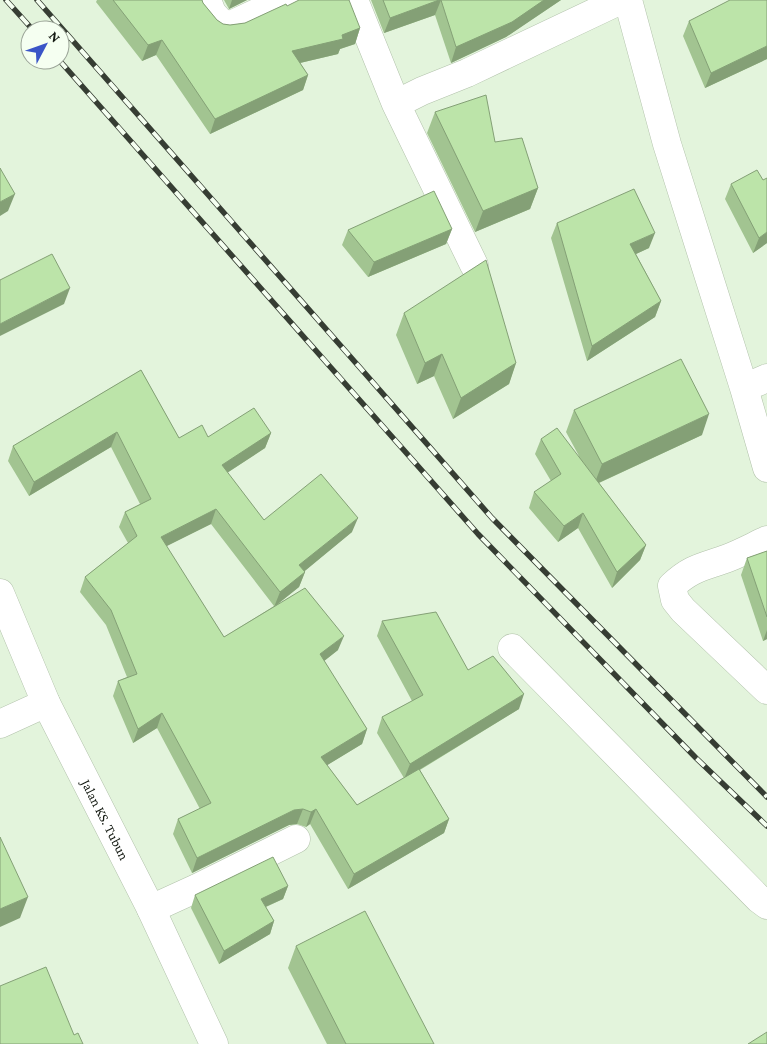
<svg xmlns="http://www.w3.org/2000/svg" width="767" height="1044" viewBox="0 0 767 1044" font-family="'Crimson Pro',serif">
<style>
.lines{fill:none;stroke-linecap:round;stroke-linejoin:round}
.minor-casing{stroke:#b2c2ab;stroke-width:29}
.secondary-casing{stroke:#b2c2ab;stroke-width:29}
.minor{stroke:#fff;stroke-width:28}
.secondary{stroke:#fff;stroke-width:28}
.rail-casing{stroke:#363d33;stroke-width:5.5}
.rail{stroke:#f5fff1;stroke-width:4;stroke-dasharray:11;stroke-linecap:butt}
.wall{fill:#a2c491;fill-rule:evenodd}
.shaded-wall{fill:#84a076}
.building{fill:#bce4a9;stroke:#84a076}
.labels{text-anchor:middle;stroke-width:5;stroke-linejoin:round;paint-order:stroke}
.street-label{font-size:14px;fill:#151b13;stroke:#f5fff1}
</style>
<rect width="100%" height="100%" fill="#e3f4dc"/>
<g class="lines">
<g class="minor-casing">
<path id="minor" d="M 207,0 L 212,13 L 223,25 L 233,24 L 284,0
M 354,0 L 396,104 L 422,91 L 467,73 L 621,0
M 628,0 L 667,144 L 744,388 L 767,468
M 396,104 L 474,265
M 744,388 L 767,378
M 767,540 C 754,546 741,553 728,558 C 704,567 692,567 672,586 L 675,600 L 683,610 L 767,690
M 512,648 L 759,899 L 767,905
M 0,724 L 46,703
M 151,909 L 197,888 L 296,839"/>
</g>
<g class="secondary-casing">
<g id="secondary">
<path id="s1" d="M 0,593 L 46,703 L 151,909 L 214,1044"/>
</g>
</g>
<use href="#minor" class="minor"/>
<use href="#secondary" class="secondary"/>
<g class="rail-casing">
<path id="rail" d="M 6,0 L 33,30
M 37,0 L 492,518 L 767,797
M 59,60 L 478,534 L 696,758 L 767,826"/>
</g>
<use href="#rail" class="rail"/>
</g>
<path class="wall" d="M 97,0 L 202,0 L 203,3 L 217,20 L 223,24 L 230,25 L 245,23 L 287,6 L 360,28 L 355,44 L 340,49 L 338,54 L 300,63 L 308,75 L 303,90 L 210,134 L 156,55 L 142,61 L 96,2 Z
M 224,0 L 247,0 L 229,9 Z
M 371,0 L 561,0 L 506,37 L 451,63 L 435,15 L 384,33 Z
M 767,0 L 767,59 L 705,88 L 683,36 L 689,21 Z
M 435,112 L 495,142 L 538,188 L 530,209 L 475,232 L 427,133 Z
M 731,184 L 767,243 L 753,253 L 725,199 Z
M 557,223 L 649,248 L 636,254 L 661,301 L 655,317 L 587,361 L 551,238 Z
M 452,229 L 446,244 L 368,277 L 342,245 L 348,230 Z
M 404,313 L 516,363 L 509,384 L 453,419 L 434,376 L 417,384 L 396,335 Z
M 141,370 L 179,438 L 271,433 L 265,448 L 227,473 L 264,520 L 352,532 L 304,571 L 305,572 L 299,587 L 279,603 L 338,650 L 324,661 L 367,729 L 362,744 L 327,765 L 357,805 L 404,778 L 377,733 L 382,717 L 412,701 L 377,636 L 382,621 L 468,670 L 519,709 L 420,770 L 449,819 L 444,833 L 348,889 L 310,824 L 306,827 L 297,824 L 289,825 L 192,873 L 173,834 L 178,819 L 200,809 L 157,728 L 133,743 L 113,696 L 118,681 L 127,677 L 106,625 L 80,592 L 85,577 L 128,543 L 119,527 L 125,512 L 140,504 L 111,447 L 29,496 L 8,461 L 13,446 ZM 211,524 L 274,606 L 224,637 L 166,546 Z
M 574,410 L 702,435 L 599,483 L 646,545 L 640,560 L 612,588 L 578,528 L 558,542 L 529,508 L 534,492 L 551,481 L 535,454 L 541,439 L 579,456 L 566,432 Z
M 767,551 L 767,639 L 763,641 L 741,575 L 747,558 Z
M 288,886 L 283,899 L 266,907 L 274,921 L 270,934 L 219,964 L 191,908 L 195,895 Z
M 296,946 L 434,1044 L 327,1044 L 288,968 Z"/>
<path class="shaded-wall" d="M 232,0 L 247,0 L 229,9 Z
M 439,0 L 441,0 L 435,15 L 384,33 L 390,18 Z
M 544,0 L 561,0 L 506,37 L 451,63 L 456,47 Z
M 360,28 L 355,44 L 340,49 L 338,54 L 287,66 L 292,51 Z
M 162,40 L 156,55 L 142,61 L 148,45 Z
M 767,46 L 767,59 L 705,88 L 711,73 Z
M 308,75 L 303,90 L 210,134 L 215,119 Z
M 538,188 L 530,209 L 475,232 L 483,211 Z
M 15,194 L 8,211 L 0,216 L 0,202 Z
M 452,229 L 446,244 L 368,277 L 374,262 Z
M 767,232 L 767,243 L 753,253 L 759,238 Z
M 655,233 L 649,248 L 625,259 L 630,244 Z
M 70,288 L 64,304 L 0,336 L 0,324 Z
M 661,301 L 655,317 L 587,361 L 592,346 Z
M 442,354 L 434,376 L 417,384 L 425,363 Z
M 516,363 L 509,384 L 453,419 L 461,398 Z
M 709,414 L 702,435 L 594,485 L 602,464 Z
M 117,432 L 111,447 L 29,496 L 34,482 Z
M 271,433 L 265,448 L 216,480 L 222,465 Z
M 216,509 L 211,524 L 155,552 L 161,537 Z
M 583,513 L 578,528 L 558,542 L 564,526 Z
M 358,518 L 352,532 L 294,580 L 299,565 Z
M 646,545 L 640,560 L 612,588 L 617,572 Z
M 305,572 L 299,587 L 274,607 L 280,592 Z
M 767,630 L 767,639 L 763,641 Z
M 344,636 L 338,650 L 314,669 L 320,654 Z
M 524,694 L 519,709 L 404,779 L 410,764 Z
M 162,713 L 157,728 L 133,743 L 138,729 Z
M 367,729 L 362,744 L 316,772 L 321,757 Z
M 303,809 L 297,824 L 289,825 L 192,873 L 197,858 L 294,810 Z
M 316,809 L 310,824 L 306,827 L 311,812 Z
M 449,819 L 444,833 L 348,889 L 354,874 Z
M 288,886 L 283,899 L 256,911 L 261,899 Z
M 28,897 L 20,918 L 0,927 L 0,909 Z
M 274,921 L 270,934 L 219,964 L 224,951 Z"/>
<path class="building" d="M 113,0 L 202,0 L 203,3 L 217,20 L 223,24 L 230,25 L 245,23 L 286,4 L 287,6 L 299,0 L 349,0 L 360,28 L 342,35 L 343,39 L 292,51 L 308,75 L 215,119 L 162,40 L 148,45 Z
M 383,0 L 439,0 L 390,18 Z
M 441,0 L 544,0 L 512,22 L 456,47 Z
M 730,0 L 767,0 L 767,46 L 711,73 L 689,21 Z
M 486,95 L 495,142 L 522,138 L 538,188 L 483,211 L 435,112 Z
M 0,168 L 15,194 L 0,202 Z
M 757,170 L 763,180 L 767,178 L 767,232 L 759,238 L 731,184 Z
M 634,189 L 655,233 L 630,244 L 661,301 L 592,346 L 557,223 Z
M 434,191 L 452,229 L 374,262 L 348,230 Z
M 52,254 L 70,288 L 0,324 L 0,280 Z
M 486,260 L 516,363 L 461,398 L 442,354 L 425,363 L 404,313 Z
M 681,359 L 709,414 L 602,464 L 574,410 Z
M 141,370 L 179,438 L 202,425 L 208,437 L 254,408 L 271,433 L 222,465 L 264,520 L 321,474 L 358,518 L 299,565 L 305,572 L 280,592 L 216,509 L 161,537 L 224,637 L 305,588 L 344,636 L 320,654 L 367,729 L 321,757 L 357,805 L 419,769 L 449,819 L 354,874 L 316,809 L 311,812 L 303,809 L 294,810 L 197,858 L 178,819 L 211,803 L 162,713 L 138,729 L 118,681 L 137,674 L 111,610 L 85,577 L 137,536 L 125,512 L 151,499 L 117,432 L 34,482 L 13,446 Z
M 557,428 L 646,545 L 617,572 L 583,513 L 564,526 L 534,492 L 561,474 L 541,439 Z
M 767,551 L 767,617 L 747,558 Z
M 436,612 L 468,670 L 493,656 L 524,694 L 410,764 L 382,717 L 423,695 L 382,621 Z
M 0,837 L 28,897 L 0,909 Z
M 273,857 L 288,886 L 261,899 L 274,921 L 224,951 L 195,895 Z
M 365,911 L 434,1044 L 346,1044 L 296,946 Z
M 46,967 L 74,1035 L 78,1033 L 83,1044 L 0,1044 L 0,986 Z
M 767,1032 L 767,1044 L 748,1044 Z"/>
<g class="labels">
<g class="street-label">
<text dy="5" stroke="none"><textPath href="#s1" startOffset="250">Jalan KS. Tubun</textPath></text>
</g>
</g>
<g transform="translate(45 45) rotate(49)"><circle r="24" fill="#f5fff1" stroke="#9ba498"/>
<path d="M0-4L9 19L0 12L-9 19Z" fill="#3a55c7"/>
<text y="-8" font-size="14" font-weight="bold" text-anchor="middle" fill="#151b13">N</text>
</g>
</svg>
